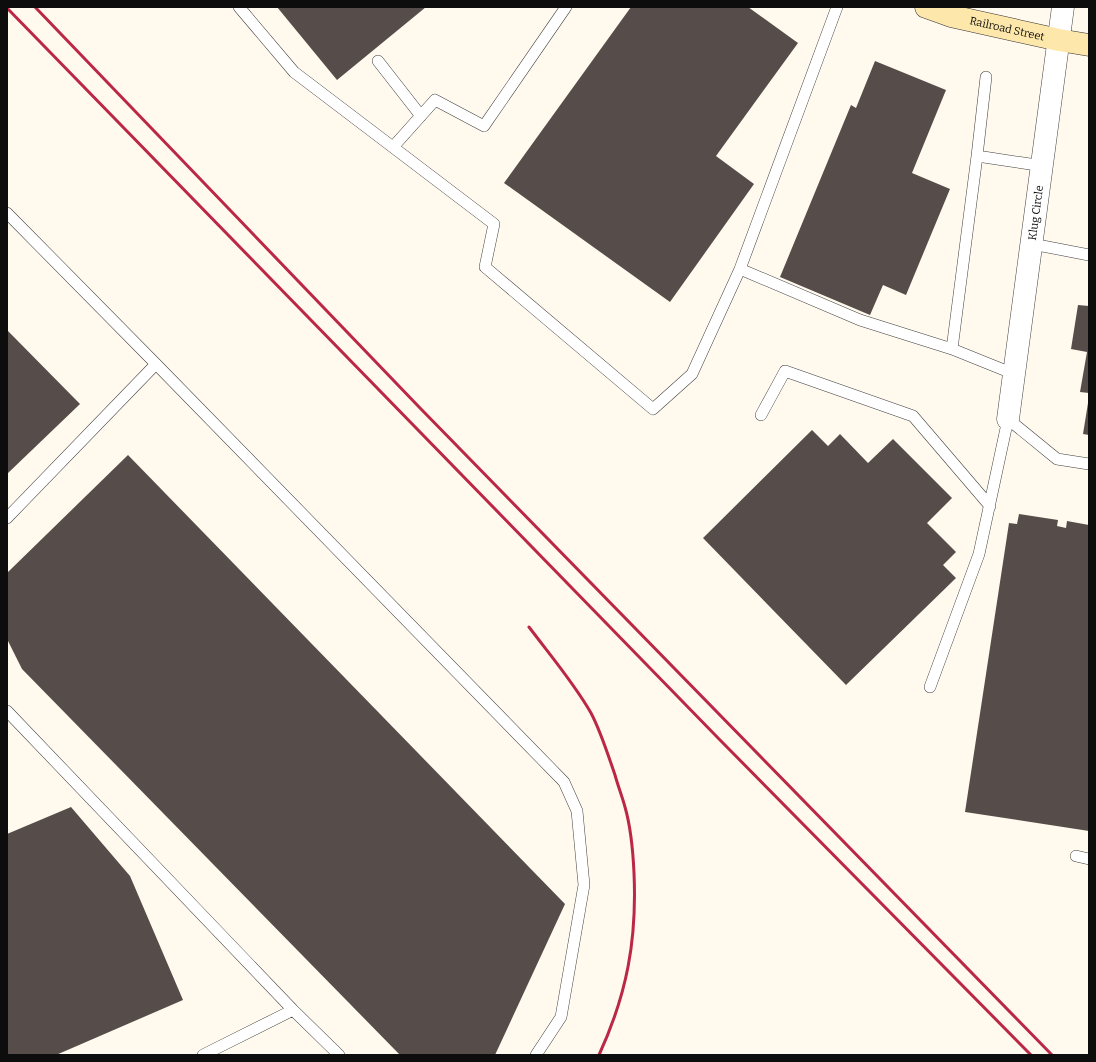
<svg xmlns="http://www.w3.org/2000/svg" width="1096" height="1062" viewBox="0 0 1096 1062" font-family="Bitter,serif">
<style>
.building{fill:#564d4a}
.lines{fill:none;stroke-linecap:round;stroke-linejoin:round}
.lane-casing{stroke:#404040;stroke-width:12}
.street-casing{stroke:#404040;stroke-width:23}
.secondary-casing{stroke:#2f2f2f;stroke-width:23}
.lane{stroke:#fff;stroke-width:11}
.street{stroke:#fff;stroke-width:22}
.secondary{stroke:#fde7ab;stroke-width:22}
.rail{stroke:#bb2846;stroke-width:3}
.labels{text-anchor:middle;stroke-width:4;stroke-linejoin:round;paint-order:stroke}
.street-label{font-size:11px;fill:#0d0d0d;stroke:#fff}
</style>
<rect width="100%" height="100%" fill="#fff9ee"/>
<path class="building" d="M 277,7 L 426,7 L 337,80 Z
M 631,7 L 748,7 L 798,43 L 716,156 L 754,184 L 670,302 L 504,183 Z
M 875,61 L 946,90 L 912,173 L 950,189 L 906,295 L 883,285 L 870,315 L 780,277 L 851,105 L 856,108 Z
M 1078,305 L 1089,306 L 1089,393 L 1080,392 L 1087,352 L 1071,349 Z
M 7,330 L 80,404 L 7,474 Z
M 1088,403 L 1089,403 L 1089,435 L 1083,434 Z
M 812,430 L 828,446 L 840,434 L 868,463 L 893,439 L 952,498 L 927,523 L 956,552 L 943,565 L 956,578 L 846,685 L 703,538 Z
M 128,455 L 565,904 L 495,1055 L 400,1055 L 22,669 L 7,639 L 7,573 Z
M 1019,514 L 1058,520 L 1057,526 L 1066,528 L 1067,521 L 1089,525 L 1089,831 L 965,812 L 1009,523 L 1017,524 Z
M 71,807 L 130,876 L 183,1000 L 56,1055 L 7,1055 L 7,834 Z"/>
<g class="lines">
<g class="lane-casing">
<path id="lane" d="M 239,7 L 294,72 L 494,224 L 485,267 L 653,409 L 692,374 L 740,269
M 837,7 L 740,269 L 860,320 L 952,349
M 378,61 L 421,116
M 393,147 L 435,100 L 484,126 L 566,7
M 977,156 L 986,77
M 7,213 L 156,364
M 1032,244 L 1089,255
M 1014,374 L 952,349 L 977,156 L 1043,166
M 761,415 L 785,371 L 913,416 L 990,506
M 7,518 L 156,364 L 564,782 L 577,811 L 584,885 L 561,1017 L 536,1055
M 930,687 L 979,554 L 1008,419 L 1057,459 L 1089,464
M 7,711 L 293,1010 L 339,1055
M 1076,856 L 1089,859
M 203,1055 L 293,1010"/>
</g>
<g class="street-casing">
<g id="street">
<path id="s1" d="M 1008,419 L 1063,7"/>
</g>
</g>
<g class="secondary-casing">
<g id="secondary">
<path id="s2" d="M 926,7 L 951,16 L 1059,40 L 1089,45"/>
</g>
</g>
<use href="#lane" class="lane"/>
<use href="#street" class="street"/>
<use href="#secondary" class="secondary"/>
<path class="rail" d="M 35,7 L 420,408 L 1052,1055
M 7,8 L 720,740 L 1031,1055
M 529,627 C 550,655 574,683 591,713 C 601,732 608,755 615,775 C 618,786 622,796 625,807 C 631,828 633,851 634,873 C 637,940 627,994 599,1055"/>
</g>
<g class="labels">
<g class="street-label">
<text dy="4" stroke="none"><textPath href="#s2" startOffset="84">Railroad Street</textPath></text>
<text dy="4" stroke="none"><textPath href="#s1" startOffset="208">Klug Circle</textPath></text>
</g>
</g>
<rect width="1096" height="1062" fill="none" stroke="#0d0d0d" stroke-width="16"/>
</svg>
